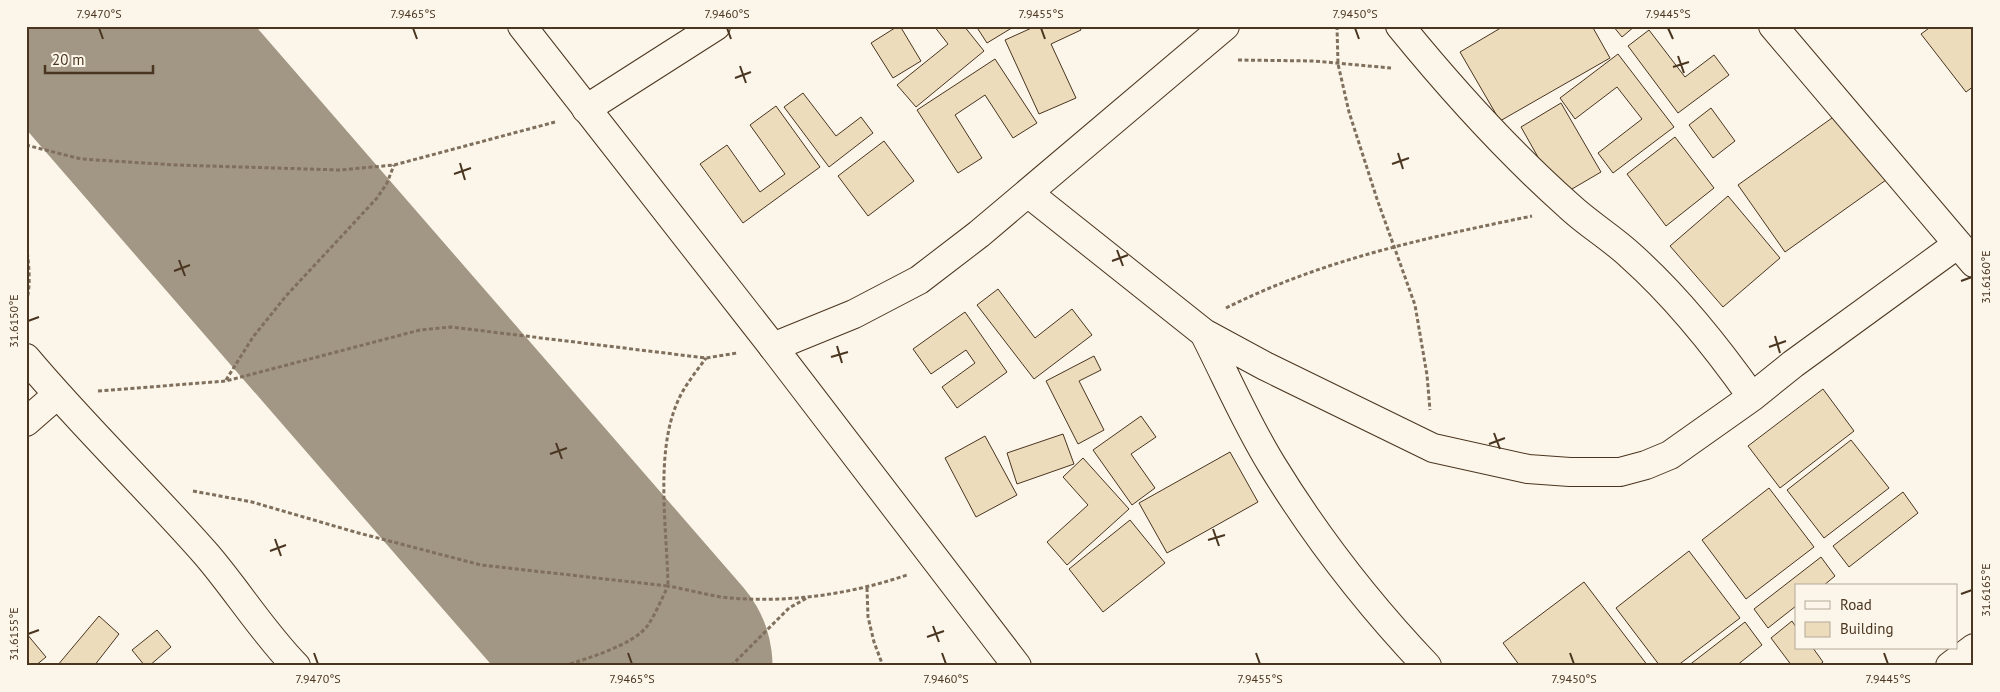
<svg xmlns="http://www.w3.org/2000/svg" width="2000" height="692" viewBox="0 0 2000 692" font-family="'PT Sans',sans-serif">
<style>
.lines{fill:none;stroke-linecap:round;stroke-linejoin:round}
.runway{stroke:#a29684;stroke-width:241}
.building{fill:#ecdcbc;stroke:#4a3520}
.street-casing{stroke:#4a3520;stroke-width:30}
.secondary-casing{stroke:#4a3520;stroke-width:30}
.path{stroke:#7f6f5c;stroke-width:3;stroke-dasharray:4 2.5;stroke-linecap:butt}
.street{stroke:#fbf6e9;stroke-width:28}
.secondary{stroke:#fbf6e9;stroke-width:28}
.ticks{fill:none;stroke:#4a3520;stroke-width:2}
.neatline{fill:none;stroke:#4a3520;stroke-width:2}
.ticks-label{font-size:12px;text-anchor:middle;fill:#4a3520}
</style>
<rect width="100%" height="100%" fill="#fbf6e9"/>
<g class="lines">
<path class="runway" d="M 96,26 L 652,666"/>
</g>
<path class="building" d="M 898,26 L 900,26 L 921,61 L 893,78 L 871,43 Z
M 934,26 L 964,26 L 984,51 L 916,107 L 897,85 L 948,44 Z
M 976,26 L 1015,26 L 987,43 Z
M 1036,26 L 1079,26 L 1081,30 L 1051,44 L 1076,98 L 1039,114 L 1005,40 Z
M 1504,26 L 1592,26 L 1610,58 L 1500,121 L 1460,52 Z
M 1613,26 L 1635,26 L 1622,37 Z
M 1932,26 L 1974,26 L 1974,86 L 1966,92 L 1921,34 Z
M 1649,30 L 1685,77 L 1714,55 L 1729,75 L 1678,113 L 1628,46 Z
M 1618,54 L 1674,127 L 1613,173 L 1598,153 L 1642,119 L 1617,87 L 1575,119 L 1560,98 Z
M 995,59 L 1037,123 L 1013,138 L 985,95 L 955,115 L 982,158 L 958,173 L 917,110 Z
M 803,93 L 836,136 L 861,117 L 873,133 L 829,167 L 784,107 Z
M 1561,103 L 1601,172 L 1560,196 L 1521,127 Z
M 776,106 L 820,167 L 743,223 L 700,164 L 727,145 L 760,192 L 785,174 L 750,125 Z
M 1711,108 L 1735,141 L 1713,158 L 1689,125 Z
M 1839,113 L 1886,180 L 1785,252 L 1738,185 Z
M 1675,137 L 1714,188 L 1666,226 L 1627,174 Z
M 884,141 L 914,181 L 868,216 L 838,176 Z
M 1728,196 L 1780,258 L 1723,307 L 1670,246 Z
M 998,289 L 1035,338 L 1072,309 L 1092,335 L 1034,379 L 977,305 Z
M 965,312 L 1007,372 L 957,408 L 942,387 L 975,363 L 966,350 L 931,374 L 913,349 Z
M 1094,356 L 1101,370 L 1079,381 L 1104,430 L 1078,444 L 1046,381 Z
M 1823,389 L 1854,431 L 1780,488 L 1748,446 Z
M 1141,416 L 1156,437 L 1131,454 L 1155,488 L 1132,505 L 1093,450 Z
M 1063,434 L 1074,464 L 1017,484 L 1007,453 Z
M 985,436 L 1017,495 L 976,517 L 945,458 Z
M 1851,440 L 1889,488 L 1824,538 L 1787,490 Z
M 1230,452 L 1258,502 L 1167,553 L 1139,503 Z
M 1083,458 L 1129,509 L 1067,565 L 1047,542 L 1088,505 L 1063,477 Z
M 1769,488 L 1814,547 L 1746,599 L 1702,540 Z
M 1903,492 L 1918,513 L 1849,567 L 1833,546 Z
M 1130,520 L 1165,563 L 1103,612 L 1069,569 Z
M 1689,551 L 1740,618 L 1677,666 L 1660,666 L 1616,608 Z
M 1821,557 L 1835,576 L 1823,586 L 1796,586 L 1796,606 L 1768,628 L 1754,609 Z
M 1584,582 L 1648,666 L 1520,666 L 1503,643 Z
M 99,616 L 119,634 L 94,666 L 57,666 Z
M 1792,621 L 1796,627 L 1796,648 L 1813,648 L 1823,662 L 1818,666 L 1792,666 L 1771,638 Z
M 1745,622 L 1762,645 L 1736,666 L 1688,666 Z
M 157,630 L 171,647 L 149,666 L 145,666 L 132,650 Z
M 26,633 L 46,657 L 35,666 L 26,666 Z"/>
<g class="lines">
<g class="street-casing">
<path id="street" d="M 1400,26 C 1453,91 1506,150 1569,206 C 1588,224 1612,238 1631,256 C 1678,298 1716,346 1752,397
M 1773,26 L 1974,263
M 586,109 L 716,26
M 1028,193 L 1204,333 L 1265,366 L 1433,448 L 1528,469 L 1570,472 L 1620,472 L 1646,465 L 1670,455 L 1752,397 L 1793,364 L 1958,244
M 1204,333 C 1226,376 1246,423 1272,465 C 1316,537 1369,605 1427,666
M 773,347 L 854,314 L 919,280 L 979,234 L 1225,26
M 26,358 C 83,426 147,487 206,554 C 237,590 262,631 296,666
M 26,422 L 57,395
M 1950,666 L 1974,648"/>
</g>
<g class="secondary-casing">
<path id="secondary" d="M 522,26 L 773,347 L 1017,666"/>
</g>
<path class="path" d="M 1337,26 L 1338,64 L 1349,112 L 1377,199 L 1415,305 L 1427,375 L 1430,410
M 1238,60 L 1314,61 L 1391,68
M 26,145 L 81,159 L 176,165 L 340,170 L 394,165 L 555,122
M 26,240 C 28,261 32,283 26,303
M 1226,308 C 1324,259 1426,238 1532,216
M 226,380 L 253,337 L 286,296 L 377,198 L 387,183 L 394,165
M 98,391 L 226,381 L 420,330 L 451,327 L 706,358 L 737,353
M 193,491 L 252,502 L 355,532 L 481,565 L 668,586 C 667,529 655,455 677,403 C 684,386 696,372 706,358
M 867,588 L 868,617 L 874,642 L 883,666
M 564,666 C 588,658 634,645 648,625 C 656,613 662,598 668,586 C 685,589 703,594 721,597 C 783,604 848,595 907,575
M 731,666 L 789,608 L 807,598"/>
<use href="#street" class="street"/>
<use href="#secondary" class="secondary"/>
</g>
<path class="ticks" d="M 99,28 L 103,39M 413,28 L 417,39M 727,28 L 731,39M 1041,28 L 1045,39M 1355,28 L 1359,39M 1668,28 L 1673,39M 1678,56 L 1684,73M 740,66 L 746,83M 1673,67 L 1689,62M 735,78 L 751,72M 1398,153 L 1403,169M 460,163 L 465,180M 1392,164 L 1409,158M 454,174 L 471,168M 1117,250 L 1123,266M 179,260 L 185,276M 1112,261 L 1128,255M 174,271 L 190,265M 1961,281 L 1972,277M 28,321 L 39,317M 1775,336 L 1780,353M 837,346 L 842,363M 1769,347 L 1786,341M 831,357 L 848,352M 1494,433 L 1500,449M 556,443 L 562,459M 1489,444 L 1505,438M 550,454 L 567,448M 1213,529 L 1219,546M 275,539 L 281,556M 1208,540 L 1225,535M 270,551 L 286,545M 1961,594 L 1972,590M 933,626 L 939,642M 28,634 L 39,630M 927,637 L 944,631M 314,653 L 318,664M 628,653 L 632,664M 942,653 L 946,664M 1256,653 L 1260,664M 1570,653 L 1574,664M 1884,653 L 1888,664"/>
<rect width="2000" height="692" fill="none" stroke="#fbf6e9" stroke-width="55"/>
<rect x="1795" y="584" width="162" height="65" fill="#fbf6e9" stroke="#b4a999"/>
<rect x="1805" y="601" width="25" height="8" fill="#fbf6e9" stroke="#b4a999"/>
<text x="1840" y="610" font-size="15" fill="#4a3520">Road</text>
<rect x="1805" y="622" width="25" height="15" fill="#ecdcbc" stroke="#b4a999"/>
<text x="1840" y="634" font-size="15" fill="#4a3520">Building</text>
<path d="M45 65v8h108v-8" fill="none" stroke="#4a3520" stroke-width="2.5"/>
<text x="52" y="65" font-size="15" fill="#4a3520" stroke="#fbf6e9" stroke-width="4" paint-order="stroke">20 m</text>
<rect x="28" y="28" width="1944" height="636" class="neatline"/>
<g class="ticks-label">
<text x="99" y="18">7.9470°S</text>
<text x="413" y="18">7.9465°S</text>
<text x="727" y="18">7.9460°S</text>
<text x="1041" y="18">7.9455°S</text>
<text x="1355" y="18">7.9450°S</text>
<text x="1668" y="18">7.9445°S</text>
<text transform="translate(1986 277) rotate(-90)" y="4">31.6160°E</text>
<text transform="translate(14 321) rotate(-90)" y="4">31.6150°E</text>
<text transform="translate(1986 590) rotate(-90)" y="4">31.6165°E</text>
<text transform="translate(14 634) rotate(-90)" y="4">31.6155°E</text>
<text x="318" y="683">7.9470°S</text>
<text x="632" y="683">7.9465°S</text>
<text x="946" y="683">7.9460°S</text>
<text x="1260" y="683">7.9455°S</text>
<text x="1574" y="683">7.9450°S</text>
<text x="1888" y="683">7.9445°S</text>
</g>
</svg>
